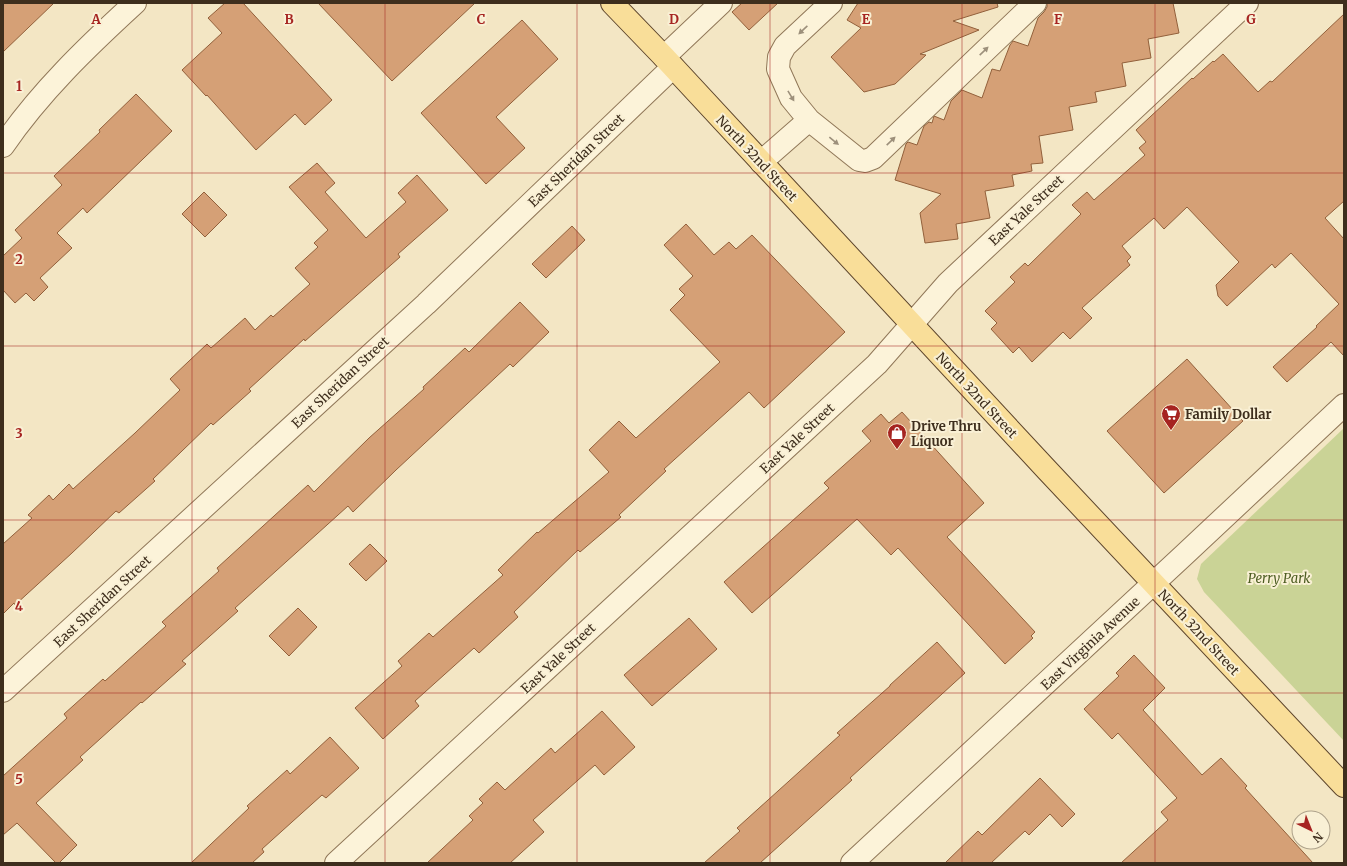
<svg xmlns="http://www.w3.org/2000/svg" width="1347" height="866" viewBox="0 0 1347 866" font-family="Merriweather,serif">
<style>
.green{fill:#cad396}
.building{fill:#d5a076;stroke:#92603b}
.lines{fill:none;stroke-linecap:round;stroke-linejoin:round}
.minor-casing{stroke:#907758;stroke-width:24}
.major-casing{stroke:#5d452c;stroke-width:24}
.minor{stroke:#fcf3d9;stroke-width:22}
.major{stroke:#f9de99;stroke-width:22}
.oneway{fill:#9d907b}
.grid{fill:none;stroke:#a62421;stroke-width:1;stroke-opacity:0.55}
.labels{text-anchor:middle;stroke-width:4;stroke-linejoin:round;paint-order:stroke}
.street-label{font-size:13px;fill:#3e2e1d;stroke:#f9f0d5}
.poi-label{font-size:13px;font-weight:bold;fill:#3e2e1d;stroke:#f9f0d5;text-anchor:start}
.park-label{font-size:13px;font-style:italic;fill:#4d5d22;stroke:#f9f0d5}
.grid-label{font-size:13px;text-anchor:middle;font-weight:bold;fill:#a62421;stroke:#f9f0d5;stroke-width:4;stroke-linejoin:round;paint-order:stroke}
</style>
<rect width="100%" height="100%" fill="#f3e6c4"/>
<path class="green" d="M 1344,428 L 1344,741 L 1204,592 L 1197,579 L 1201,564 Z"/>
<path class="building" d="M 3,3 L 54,3 L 3,52 Z
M 225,3 L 243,3 L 332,100 L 305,125 L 295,114 L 256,150 L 207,95 L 206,96 L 182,70 L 222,33 L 208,18 Z
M 318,3 L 475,3 L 392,81 Z
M 742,3 L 778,3 L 749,30 L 732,12 Z
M 858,3 L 997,3 L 998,7 L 953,21 L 979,30 L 920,54 L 926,55 L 895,84 L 864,92 L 831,57 L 861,28 L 847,20 Z
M 1047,3 L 1173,3 L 1179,33 L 1148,39 L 1151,58 L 1122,63 L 1126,86 L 1095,92 L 1097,102 L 1069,107 L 1073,130 L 1039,136 L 1043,163 L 1031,164 L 1032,171 L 1012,175 L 1014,186 L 985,191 L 990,218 L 956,224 L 958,239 L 925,243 L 920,213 L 941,194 L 895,180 L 906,144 L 908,142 L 917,145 L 924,126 L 929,122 L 932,123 L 934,116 L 944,120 L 951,101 L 962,90 L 982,98 L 992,69 L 1000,71 L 1010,45 L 1013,41 L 1028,46 L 1038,18 L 1044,12 L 1047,7 Z
M 1344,14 L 1344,201 L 1325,218 L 1344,239 L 1344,356 L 1331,342 L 1287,382 L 1273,367 L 1317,327 L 1316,326 L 1339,304 L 1291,253 L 1275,268 L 1272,264 L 1227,306 L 1218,296 L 1216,285 L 1239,262 L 1187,207 L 1164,229 L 1154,218 L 1122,246 L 1131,257 L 1127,261 L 1130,265 L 1082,308 L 1092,318 L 1070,339 L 1063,332 L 1032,362 L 1019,347 L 1013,353 L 991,329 L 997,323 L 985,311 L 1015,282 L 1010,277 L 1025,263 L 1028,266 L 1081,214 L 1072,205 L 1087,192 L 1094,200 L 1145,155 L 1139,148 L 1146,142 L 1136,130 L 1192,78 L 1193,79 L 1213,61 L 1214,62 L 1223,54 L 1258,92 L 1270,81 L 1272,82 Z
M 522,20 L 558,59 L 496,117 L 525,148 L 486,184 L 421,113 Z
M 136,94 L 172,131 L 87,213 L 83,208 L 57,233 L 72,248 L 40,278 L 48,287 L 34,301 L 26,293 L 15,303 L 3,290 L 3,256 L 22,238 L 15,230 L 62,185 L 54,176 L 100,132 L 99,130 Z
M 317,163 L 335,183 L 325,192 L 366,238 L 406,202 L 398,193 L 417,175 L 448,210 L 398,254 L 400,257 L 305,341 L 304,339 L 249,389 L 251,391 L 213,425 L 211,423 L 153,479 L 155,481 L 119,513 L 116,511 L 72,553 L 15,605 L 14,603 L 3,614 L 3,544 L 32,518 L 28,515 L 49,495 L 53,500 L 69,484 L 73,489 L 135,433 L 180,390 L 170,379 L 207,344 L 211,348 L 245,318 L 255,330 L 271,315 L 273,317 L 310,284 L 295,268 L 318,247 L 314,243 L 328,230 L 289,187 Z
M 204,192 L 227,215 L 205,237 L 182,214 Z
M 686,224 L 714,255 L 729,242 L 736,249 L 752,235 L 845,332 L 764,408 L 749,392 L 664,469 L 666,471 L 619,515 L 621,517 L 580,552 L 578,550 L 514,612 L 518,617 L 479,653 L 474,648 L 415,701 L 419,706 L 383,739 L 355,708 L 402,666 L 398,661 L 429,633 L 433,637 L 503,575 L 498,570 L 537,532 L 538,533 L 609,472 L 589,450 L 619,421 L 636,438 L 720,362 L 670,310 L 685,295 L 679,289 L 693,276 L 664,245 Z
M 572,226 L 585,240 L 546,278 L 532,264 Z
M 520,302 L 549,332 L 513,367 L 510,364 L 396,470 L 353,512 L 348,506 L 235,608 L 238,611 L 182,661 L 186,664 L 142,703 L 141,702 L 80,757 L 83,760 L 36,803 L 77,845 L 59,863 L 56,863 L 17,823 L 3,835 L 3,776 L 67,718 L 64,714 L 103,679 L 105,681 L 166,626 L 162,622 L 219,571 L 217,568 L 308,485 L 314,492 L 369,438 L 424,389 L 423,387 L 465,348 L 469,352 Z
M 1187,359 L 1243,421 L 1164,493 L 1107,431 Z
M 902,412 L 984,503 L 947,537 L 1035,632 L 1031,636 L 1033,638 L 1005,664 L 898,548 L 891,555 L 857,519 L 752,613 L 724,582 L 829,488 L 824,483 L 871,441 L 862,431 L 881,414 L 889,423 Z
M 370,544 L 387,561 L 366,581 L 349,564 Z
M 298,608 L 317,627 L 289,656 L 269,636 Z
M 689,618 L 717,649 L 652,706 L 624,675 Z
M 937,642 L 965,673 L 850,778 L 852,780 L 760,863 L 704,863 L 740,831 L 737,828 L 840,735 L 837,733 L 890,686 L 890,685 Z
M 1134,655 L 1165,688 L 1143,710 L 1202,775 L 1221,758 L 1247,786 L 1245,788 L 1313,863 L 1121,863 L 1168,820 L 1161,812 L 1177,798 L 1118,733 L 1112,739 L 1084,709 L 1119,676 L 1116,673 Z
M 602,711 L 635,747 L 604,775 L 595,765 L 533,820 L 544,832 L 510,863 L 427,863 L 473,820 L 469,816 L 483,803 L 479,799 L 497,782 L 505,790 L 551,748 L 555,753 Z
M 330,737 L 359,768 L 326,798 L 322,795 L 262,849 L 264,852 L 252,863 L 191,863 L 249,808 L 247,806 L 287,770 L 290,774 Z
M 1040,778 L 1075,814 L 1062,827 L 1050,814 L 1029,835 L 1025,831 L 991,863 L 945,863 L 978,831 L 982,835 Z"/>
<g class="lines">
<g class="minor-casing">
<path id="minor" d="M 831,3 L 785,46 L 779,57 L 778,69 L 791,98 L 809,120 L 859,160 L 865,161 L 873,158 L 1035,3
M 664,57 L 721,3
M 3,146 C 40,92 87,47 135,3
M 761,162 L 809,120
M 3,691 L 426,304 L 673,67
M 336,863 L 877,364 L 948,283 L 1247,3
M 852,863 L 1184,555 L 1344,405"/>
</g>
<g class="major-casing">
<path id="major" d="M 612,3 L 664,57 L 1047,470 L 1344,786"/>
</g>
<use href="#minor" class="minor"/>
<use href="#major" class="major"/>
</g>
<defs><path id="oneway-solid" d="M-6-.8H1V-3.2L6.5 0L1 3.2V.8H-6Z"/></defs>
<g class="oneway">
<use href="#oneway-solid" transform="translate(803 30) rotate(137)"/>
<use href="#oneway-solid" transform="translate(984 51) rotate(-44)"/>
<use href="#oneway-solid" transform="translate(791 96) rotate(59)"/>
<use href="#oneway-solid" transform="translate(834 141) rotate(39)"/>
<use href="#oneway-solid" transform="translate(891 141) rotate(-44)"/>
</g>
<path class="grid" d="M 192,3 L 192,863M 385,3 L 385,863M 577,3 L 577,863M 770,3 L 770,863M 962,3 L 962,863M 1155,3 L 1155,863M 3,173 L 1344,173M 3,346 L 1344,346M 3,520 L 1344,520M 3,693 L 1344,693"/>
<defs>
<g id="supermarket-pin" transform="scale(1)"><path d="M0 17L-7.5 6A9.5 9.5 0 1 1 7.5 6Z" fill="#a62421" stroke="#f9f0d5"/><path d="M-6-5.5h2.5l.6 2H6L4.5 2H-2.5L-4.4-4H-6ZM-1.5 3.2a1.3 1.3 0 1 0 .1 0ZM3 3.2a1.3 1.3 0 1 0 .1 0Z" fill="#fff"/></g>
<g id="shop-pin" transform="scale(1)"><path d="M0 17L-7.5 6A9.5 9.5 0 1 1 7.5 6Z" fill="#a62421" stroke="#f9f0d5"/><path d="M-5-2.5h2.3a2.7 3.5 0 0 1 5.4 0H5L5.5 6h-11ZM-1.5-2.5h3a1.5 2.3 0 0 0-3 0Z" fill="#fff"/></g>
</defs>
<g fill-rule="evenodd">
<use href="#supermarket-pin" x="1171" y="414"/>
<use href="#shop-pin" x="897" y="433"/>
</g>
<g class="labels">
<g class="street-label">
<text transform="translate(757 158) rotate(47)" y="5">North 32nd Street</text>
<text transform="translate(576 160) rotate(-44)" y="5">East Sheridan Street</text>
<text transform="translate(1026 210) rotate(-43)" y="5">East Yale Street</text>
<text transform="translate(340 382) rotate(-43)" y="5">East Sheridan Street</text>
<text transform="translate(977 395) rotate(47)" y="5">North 32nd Street</text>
<text transform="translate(797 438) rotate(-43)" y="5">East Yale Street</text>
<text transform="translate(102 601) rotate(-43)" y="5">East Sheridan Street</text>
<text transform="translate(1199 632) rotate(47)" y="5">North 32nd Street</text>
<text transform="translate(1090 643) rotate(-43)" y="5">East Virginia Avenue</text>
<text transform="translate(558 658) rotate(-43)" y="5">East Yale Street</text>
</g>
<g class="poi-label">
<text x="1185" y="419">Family Dollar</text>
<text x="911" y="431">Drive Thru<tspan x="911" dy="15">Liquor</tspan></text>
</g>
<g class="park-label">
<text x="1279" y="583">Perry Park</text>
</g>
</g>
<g class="grid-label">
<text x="96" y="24">A</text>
<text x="289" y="24">B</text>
<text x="481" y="24">C</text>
<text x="674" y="24">D</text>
<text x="866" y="24">E</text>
<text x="1058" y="24">F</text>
<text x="1251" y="24">G</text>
<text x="19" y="91">1</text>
<text x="19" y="264">2</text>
<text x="19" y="438">3</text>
<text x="19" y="611">4</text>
<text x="19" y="784">5</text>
</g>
<rect width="1347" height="866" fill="none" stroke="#3e2e1d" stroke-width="8"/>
<g transform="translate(1311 830) rotate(137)"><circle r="19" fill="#f9f0d5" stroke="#aea28b"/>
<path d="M0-3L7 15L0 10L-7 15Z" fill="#a62421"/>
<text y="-6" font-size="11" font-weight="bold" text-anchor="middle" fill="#3e2e1d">N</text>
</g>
</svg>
